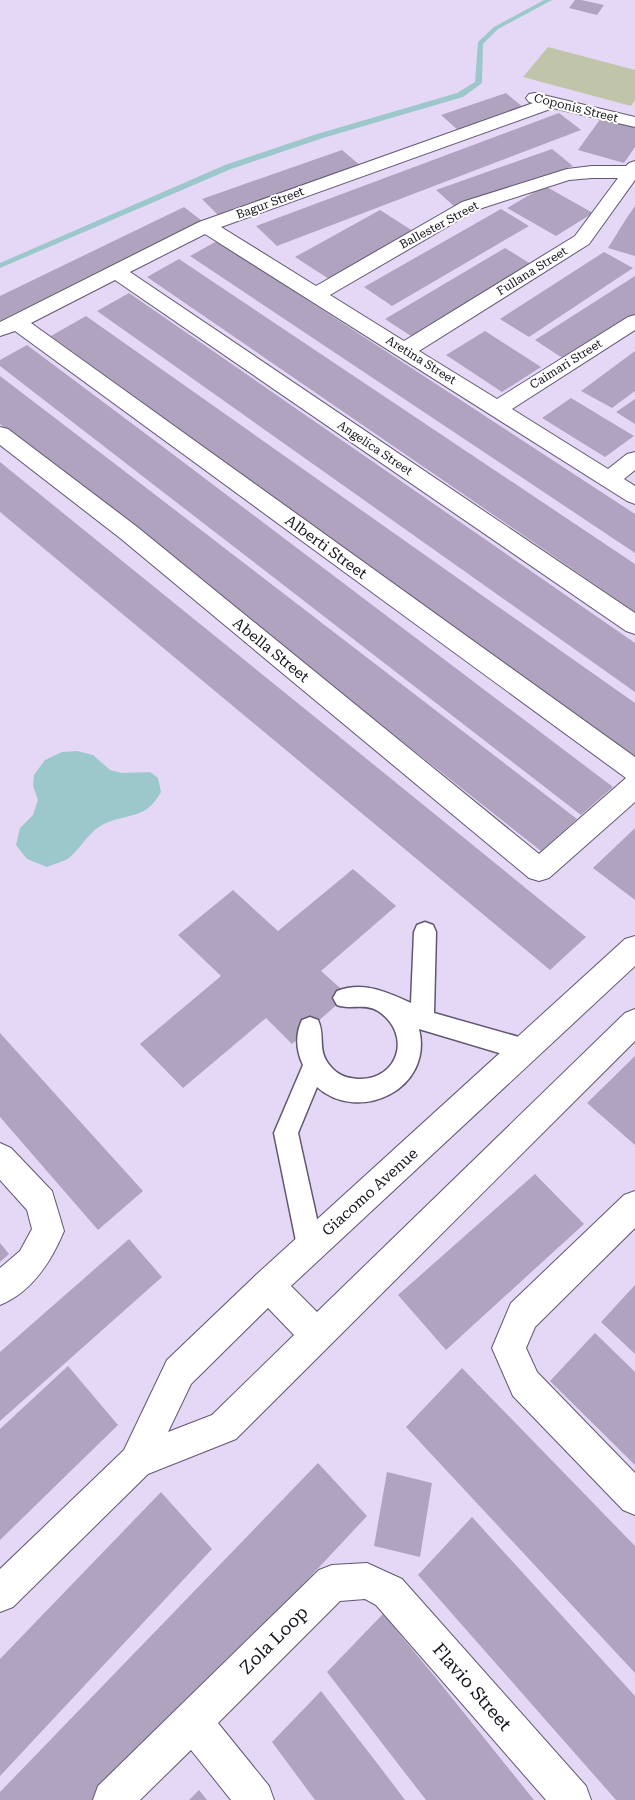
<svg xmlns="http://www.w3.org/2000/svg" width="635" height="1800" viewBox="0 0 635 1800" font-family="'Roboto Serif',serif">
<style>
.green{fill:#c0c4a9}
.water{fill:#9cc8cc}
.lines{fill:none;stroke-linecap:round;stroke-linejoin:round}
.stream{fill:#9cc8cc;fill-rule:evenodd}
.building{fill:#b0a3c0}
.service-casing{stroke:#625671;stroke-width:3}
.minor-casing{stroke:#625671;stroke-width:2}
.service{fill:#fff;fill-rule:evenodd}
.minor{fill:#fff;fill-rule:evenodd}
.labels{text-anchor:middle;stroke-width:4;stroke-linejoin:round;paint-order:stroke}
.far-street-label{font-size:12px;fill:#16111c;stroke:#fff}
.street-label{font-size:15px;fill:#16111c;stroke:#fff}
.near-street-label{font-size:18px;fill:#16111c;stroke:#fff}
</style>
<rect width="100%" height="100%" fill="#e5d8f7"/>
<path class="green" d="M 548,47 L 635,70 L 635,100 L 631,106 L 523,77 Z"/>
<path class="water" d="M 77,751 L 93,755 L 110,770 L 122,773 L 150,772 L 158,778 L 161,792 C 145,821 128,812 102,825 C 89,832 80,849 69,858 C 63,862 53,864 47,867 L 27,859 L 16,845 L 20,828 L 33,815 L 38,800 L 33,786 L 34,775 L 45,760 L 62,752 Z"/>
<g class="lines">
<path class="stream" d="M 544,0 L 552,0 L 498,29 L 483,44 L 482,83 L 463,97 L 323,138 L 231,169 L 0,268 L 0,263 L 225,165 L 317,134 L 457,93 L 475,82 L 478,42 L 494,27 Z"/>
</g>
<path class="building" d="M 575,0 L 581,0 L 604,5 L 597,15 L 569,8 Z
M 506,93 L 524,108 L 459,131 L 441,115 Z
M 559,113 L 581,130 L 277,246 L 256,226 Z
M 601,118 L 635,127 L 635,147 L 624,163 L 578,150 Z
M 552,149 L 573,166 L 456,208 L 436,190 Z
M 342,150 L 361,166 L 219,216 L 202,199 Z
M 545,186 L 593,213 L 556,236 L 507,208 Z
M 635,206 L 635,256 L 608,248 L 626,219 Z
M 184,207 L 206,224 L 0,324 L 0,296 Z
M 501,209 L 529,226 L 392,306 L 364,287 Z
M 380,210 L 416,233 L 332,281 L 295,257 Z
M 217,241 L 635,514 L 635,553 L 190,256 Z
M 505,248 L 536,267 L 417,340 L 385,319 Z
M 604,252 L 633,268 L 529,337 L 500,319 Z
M 179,259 L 635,564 L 635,612 L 147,277 Z
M 635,276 L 635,316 L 567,361 L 535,340 Z
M 129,293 L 635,643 L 635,692 L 97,311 Z
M 86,316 L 635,703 L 635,758 L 51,336 Z
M 485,331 L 541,367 L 502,392 L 446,355 Z
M 27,345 L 158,443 L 613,787 L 581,815 L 0,366 L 0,360 Z
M 635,351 L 635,391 L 612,408 L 581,391 Z
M 0,376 L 123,470 L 577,819 L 541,851 L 0,424 Z
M 571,398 L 634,436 L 605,457 L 542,418 Z
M 635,399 L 635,424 L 616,412 Z
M 0,462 L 410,794 L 586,937 L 550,970 L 0,512 Z
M 635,828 L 635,900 L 593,868 Z
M 353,869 L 396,906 L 321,971 L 348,995 L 292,1044 L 266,1018 L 183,1088 L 140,1044 L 221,976 L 178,935 L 233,890 L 278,931 Z
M 0,1033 L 143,1191 L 98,1230 L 0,1117 Z
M 635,1056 L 635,1145 L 587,1103 Z
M 535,1174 L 584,1224 L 446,1350 L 398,1295 Z
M 129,1239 L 162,1277 L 0,1421 L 0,1352 Z
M 0,1243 L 9,1254 L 0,1262 Z
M 635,1285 L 635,1354 L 601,1322 Z
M 595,1333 L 635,1372 L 635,1465 L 550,1381 Z
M 68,1366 L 118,1425 L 0,1540 L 0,1429 Z
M 462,1368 L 635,1546 L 635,1673 L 406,1427 Z
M 318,1463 L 367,1516 L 102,1800 L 0,1800 L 0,1792 Z
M 387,1472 L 432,1483 L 420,1557 L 374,1546 Z
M 161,1492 L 212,1549 L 0,1776 L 0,1659 Z
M 472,1517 L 635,1696 L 635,1800 L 616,1800 L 418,1575 Z
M 383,1614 L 440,1683 L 534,1800 L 426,1800 L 327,1672 Z
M 321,1691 L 377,1763 L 405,1800 L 315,1800 L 272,1742 Z
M 199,1790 L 207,1800 L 189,1800 Z"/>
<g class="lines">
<g class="service-casing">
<path id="service" d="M 425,922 L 433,925 L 436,932 L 434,1013 L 526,1039 L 534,1042 L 538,1050 L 534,1058 L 526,1061 L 419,1029 C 434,1090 358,1124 317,1087 L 298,1133 L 323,1246 L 319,1255 L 310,1259 L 301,1255 L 297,1246 L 274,1133 L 303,1065 C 296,1050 295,1035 302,1020 L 310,1017 L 318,1020 C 326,1038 316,1050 331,1067 C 339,1076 347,1078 358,1079 C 400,1080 412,1033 378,1011 C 365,1003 350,1010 337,1005 L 333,998 L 337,991 C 363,981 387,992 411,1003 L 414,932 L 417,925 Z"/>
</g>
<g class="minor-casing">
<path id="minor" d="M 535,93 L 635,117 L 635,127 L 553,108 L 221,227 L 316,286 L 462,202 L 567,169 L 592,166 L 626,166 L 629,163 L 635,161 L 635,180 L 589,244 L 419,351 L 497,399 L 628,317 L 635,315 L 635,330 L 512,409 L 608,469 L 627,454 L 635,452 L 635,470 L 624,479 L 635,486 L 635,504 L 627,501 L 205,234 L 130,272 L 635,613 L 635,634 L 626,631 L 115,280 L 31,323 L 635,757 L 635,802 L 549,878 L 539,881 L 529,878 L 120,538 L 0,445 L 0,427 L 8,429 L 136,526 L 539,854 L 626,778 L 15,331 L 0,336 L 0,322 L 199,222 L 533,103 L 529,102 L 526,98 L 529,94 ZM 592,178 L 618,178 L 575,236 L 404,341 L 330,295 L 476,210 L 569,180 Z
M 635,936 L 635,966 L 291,1286 L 317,1312 L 625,1013 L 635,1009 L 635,1041 L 236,1439 L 148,1474 L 13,1607 L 0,1612 L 0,1569 L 124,1450 L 167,1360 L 257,1274 L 625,939 ZM 268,1308 L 294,1335 L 212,1415 L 168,1432 L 191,1384 Z
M 0,1143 L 11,1148 L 52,1191 L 64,1231 C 51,1262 32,1292 0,1305 L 0,1268 L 20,1251 L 32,1229 L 27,1210 L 0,1180 Z
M 635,1191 L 635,1228 L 535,1327 L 526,1348 L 537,1372 L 635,1473 L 635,1515 L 623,1510 L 513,1396 L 492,1348 L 511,1303 L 624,1195 Z
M 367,1563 L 402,1579 L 586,1786 L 591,1800 L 546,1800 L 376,1605 L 365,1599 L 340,1601 L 218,1723 L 269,1786 L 274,1800 L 231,1800 L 191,1750 L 140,1800 L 93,1800 L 98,1786 L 319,1570 L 332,1565 Z"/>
</g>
<use href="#service" class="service"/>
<use href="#minor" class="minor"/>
</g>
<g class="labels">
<g class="far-street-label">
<text transform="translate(576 108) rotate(14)" y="4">Coponis Street</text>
<text transform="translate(270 203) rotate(-20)" y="4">Bagur Street</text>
<text transform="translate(439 225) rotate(-28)" y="4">Ballester Street</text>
<text transform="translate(532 271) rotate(-32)" y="4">Fullana Street</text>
<text transform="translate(421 360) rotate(32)" y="4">Aretina Street</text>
<text transform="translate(566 364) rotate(-32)" y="4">Caimari Street</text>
<text transform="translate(375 448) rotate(34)" y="4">Angelica Street</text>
</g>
<g class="street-label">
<text transform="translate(326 547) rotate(36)" y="5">Alberti Street</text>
<text transform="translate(271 650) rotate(39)" y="5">Abella Street</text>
<text transform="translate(370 1192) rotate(-42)" y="5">Giacomo Avenue</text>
</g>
<g class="near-street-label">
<text transform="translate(274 1640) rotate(-45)" y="6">Zola Loop</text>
<text transform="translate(472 1687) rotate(49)" y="6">Flavio Street</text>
</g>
</g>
</svg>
